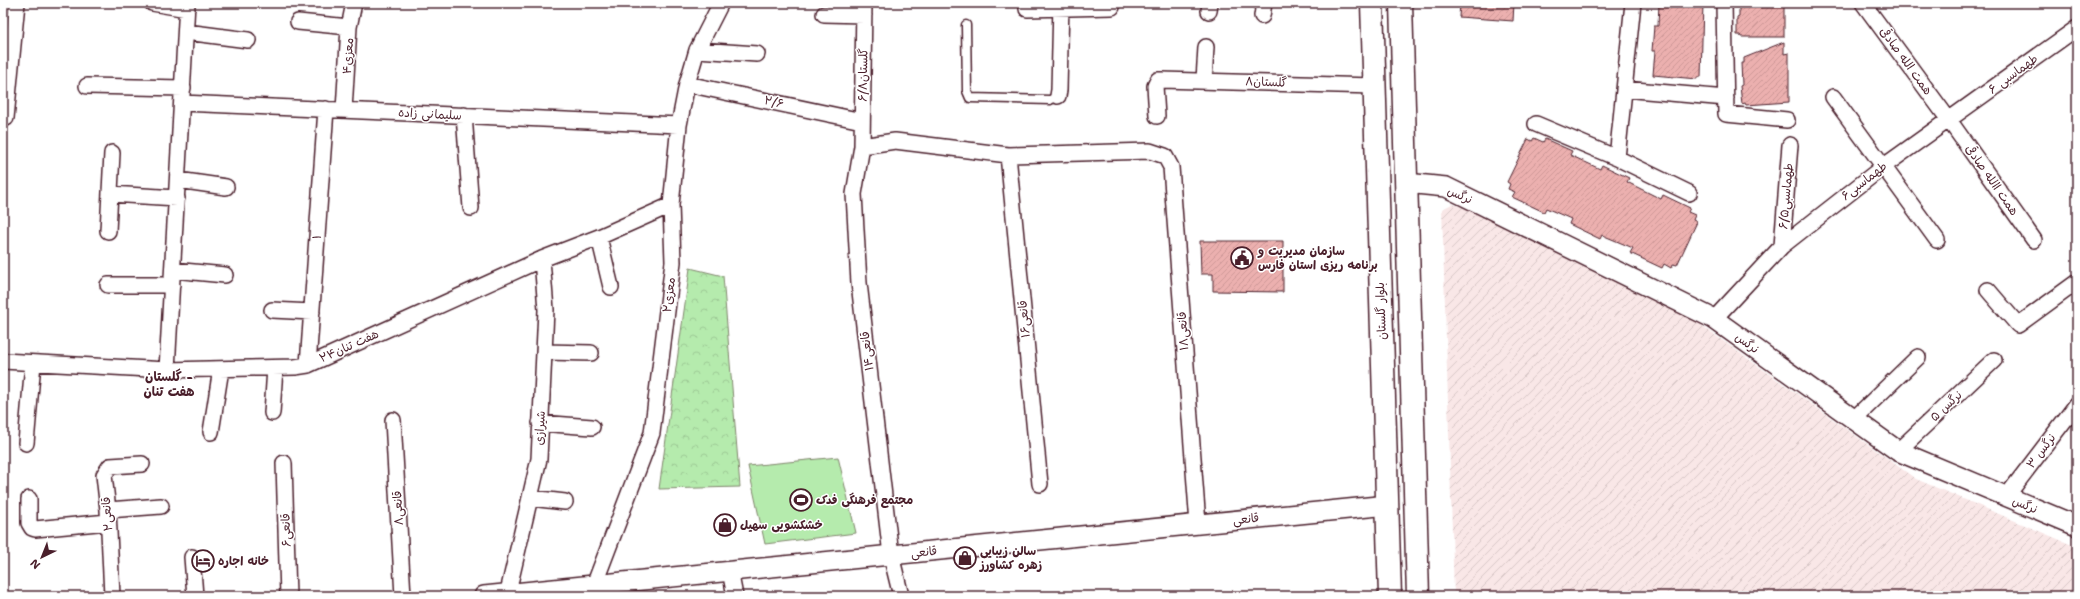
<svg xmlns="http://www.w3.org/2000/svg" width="2080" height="599" viewBox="0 0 2080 599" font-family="'Shantell Sans','Playpen Sans Arabic',sans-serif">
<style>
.industrial{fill:url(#industrial-furrows)}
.forest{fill:url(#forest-crowns);stroke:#80856c}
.garden{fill:#b5ebad;stroke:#80856c}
.building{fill:url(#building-hatch);stroke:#4a1f2b}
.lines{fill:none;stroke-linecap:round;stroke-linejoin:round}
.service-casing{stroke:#4a1f2b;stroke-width:11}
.minor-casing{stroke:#4a1f2b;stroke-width:18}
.tertiary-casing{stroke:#4a1f2b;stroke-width:22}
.secondary-casing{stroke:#4a1f2b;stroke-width:25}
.service{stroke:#fff;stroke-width:8}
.minor{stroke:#fff;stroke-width:15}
.tertiary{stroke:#fff;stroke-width:19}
.secondary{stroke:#fff;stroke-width:22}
.labels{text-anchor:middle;stroke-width:3;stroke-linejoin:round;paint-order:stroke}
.street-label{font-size:12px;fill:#4a1f2b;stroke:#fff}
.poi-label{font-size:12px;font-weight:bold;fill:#4a1f2b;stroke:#fff;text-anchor:start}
.neighbourhood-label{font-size:13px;font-weight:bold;fill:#4a1f2b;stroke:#fff}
</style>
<defs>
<pattern id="industrial-furrows" width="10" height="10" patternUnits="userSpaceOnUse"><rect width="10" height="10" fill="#f9e7e7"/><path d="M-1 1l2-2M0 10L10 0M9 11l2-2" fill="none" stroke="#d7c6c6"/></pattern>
<pattern id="forest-crowns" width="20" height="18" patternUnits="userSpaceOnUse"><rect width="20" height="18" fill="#b5ebad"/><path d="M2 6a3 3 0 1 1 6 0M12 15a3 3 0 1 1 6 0" fill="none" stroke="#9dc995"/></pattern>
<pattern id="building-hatch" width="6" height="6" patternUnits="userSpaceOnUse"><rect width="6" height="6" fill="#ecb0af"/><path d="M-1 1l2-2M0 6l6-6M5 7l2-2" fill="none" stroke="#cc9797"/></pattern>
</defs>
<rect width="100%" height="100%" fill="#fff"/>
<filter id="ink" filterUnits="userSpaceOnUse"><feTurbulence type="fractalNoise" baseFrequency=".025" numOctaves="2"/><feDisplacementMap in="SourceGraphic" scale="8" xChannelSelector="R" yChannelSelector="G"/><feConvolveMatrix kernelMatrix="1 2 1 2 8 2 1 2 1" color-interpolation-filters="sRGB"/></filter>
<g filter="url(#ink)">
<path class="industrial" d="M 1452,204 L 1470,209 L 1687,315 L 1916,479 L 2077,547 L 2077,596 L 1454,596 L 1442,209 Z"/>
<path class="forest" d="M 690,268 L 723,276 L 740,487 L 659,489 Z"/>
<path class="garden" d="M 838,457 L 856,533 L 765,544 L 748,466 Z"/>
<path class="building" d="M 1460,3 L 1514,3 L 1513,21 L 1459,17 Z
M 1659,3 L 1703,3 L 1701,77 L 1697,77 L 1697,79 L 1653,75 L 1655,51 L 1652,51 L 1654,26 L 1658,26 Z
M 1739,3 L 1784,3 L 1784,37 L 1741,37 L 1740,35 L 1737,35 L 1737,17 L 1739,16 Z
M 1784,42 L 1784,54 L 1789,53 L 1789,102 L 1746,105 L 1745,103 L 1742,104 L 1740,86 L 1742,85 L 1741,63 L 1744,63 L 1744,58 Z
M 1534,138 L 1543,142 L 1545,139 L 1572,151 L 1570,155 L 1600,169 L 1602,165 L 1629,178 L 1627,182 L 1661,199 L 1663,195 L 1690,208 L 1688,212 L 1695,215 L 1693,220 L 1697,222 L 1677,265 L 1673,264 L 1671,268 L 1664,264 L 1662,268 L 1630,253 L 1633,248 L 1602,235 L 1600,239 L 1569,224 L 1571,219 L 1546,208 L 1544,212 L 1512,197 L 1515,192 L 1508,189 L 1510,184 L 1507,182 L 1528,139 L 1532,141 Z
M 1200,241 L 1283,241 L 1283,292 L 1213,291 L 1213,274 L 1201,274 Z"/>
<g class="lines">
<g class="service-casing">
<path id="service" d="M 966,25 L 967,91 L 970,98 L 1050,100 L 1058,96"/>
</g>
<g class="minor-casing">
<path id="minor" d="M 152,3 L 187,9
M 864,3 L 862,146 L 854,194 L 859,283 L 891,555 L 901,596
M 1724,3 L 1726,114 L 1787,120
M 1863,3 L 1949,120 L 2034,240
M 1027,9 L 1112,7
M 1209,11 L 1210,3
M 824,14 L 864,15
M 1262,16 L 1264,3
M 298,22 L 349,27
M 186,32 L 248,40
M 697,50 L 757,54
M 1204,80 L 1206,47
M 687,84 L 862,121
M 87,86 L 183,88
M 1624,89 L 1726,98
M 1058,96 L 1059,90 L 1061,3
M 1833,97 L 1937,240
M 182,103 L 679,125
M 344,110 L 349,27 L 354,3
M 464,115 L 471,208
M 1157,116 L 1155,86 L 1158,80 L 1162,80 L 1374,86
M 6,118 L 17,3
M 1536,124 L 1617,158 L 1689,193
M 862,146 L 895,141 L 1008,155 L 1150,151 L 1165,156 L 1171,167 L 1198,524
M 1008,155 L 1040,484
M 1617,158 L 1633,3
M 178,180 L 226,187
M 110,194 L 177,198
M 108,231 L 112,153
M 599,237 L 611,287
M 1782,246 L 1790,145
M 173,270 L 225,275
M 108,285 L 172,285
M 1988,290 L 2018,325 L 2077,282
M 272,310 L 312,312
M 1714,319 L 1782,246 L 1884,166 L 2077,28
M 544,352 L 591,353
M 3,361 L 167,370 L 295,367 L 308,365 L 542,259 L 599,237 L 671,205
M 308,365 L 326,109
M 167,370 L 187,3
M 272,413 L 275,368
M 1854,419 L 1918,357
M 393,420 L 403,596
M 540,423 L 592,427
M 211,432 L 221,369
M 26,443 L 33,363
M 1898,451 L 1994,360
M 284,463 L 288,596
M 2006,497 L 2077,404
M 531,498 L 565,502
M 29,499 L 29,523 L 32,528 L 35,529 L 108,522
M 108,510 L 161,506
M 192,557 L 195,596
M 730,571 L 735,596
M 112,596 L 108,510 L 104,475 L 110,466 L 142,464
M 507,596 L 539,459 L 546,310 L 542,259
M 590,596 L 652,433 L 673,262 L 671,205 L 679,125 L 687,84 L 697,50 L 721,3"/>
</g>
<g class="tertiary-casing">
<path id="tertiary" d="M 1406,183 L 1446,187 L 1714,319 L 1898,451 L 2077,526
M 484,596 L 1388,505"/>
</g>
<g class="secondary-casing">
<path id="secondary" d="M 1372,3 L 1390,596
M 1401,3 L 1418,596"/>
</g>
<use href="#service" class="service"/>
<use href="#minor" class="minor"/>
<use href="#tertiary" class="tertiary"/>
<use href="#secondary" class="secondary"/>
</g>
</g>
<defs>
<g id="civic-ring" transform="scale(1.15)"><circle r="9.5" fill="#fff" stroke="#4a1f2b" stroke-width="1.5"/><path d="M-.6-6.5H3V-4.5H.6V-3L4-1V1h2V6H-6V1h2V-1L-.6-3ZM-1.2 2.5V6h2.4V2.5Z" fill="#4a1f2b"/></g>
<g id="stadium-ring" transform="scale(1.15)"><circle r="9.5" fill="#fff" stroke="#4a1f2b" stroke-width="1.5"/><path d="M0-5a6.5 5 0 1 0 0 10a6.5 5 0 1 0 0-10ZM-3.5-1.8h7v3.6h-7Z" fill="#4a1f2b"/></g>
<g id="shop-ring" transform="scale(1.15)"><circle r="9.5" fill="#fff" stroke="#4a1f2b" stroke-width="1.5"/><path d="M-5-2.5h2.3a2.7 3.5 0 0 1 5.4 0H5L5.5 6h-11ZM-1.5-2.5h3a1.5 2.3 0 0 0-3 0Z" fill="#4a1f2b"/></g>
<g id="hotel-ring" transform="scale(1.15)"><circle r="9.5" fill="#fff" stroke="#4a1f2b" stroke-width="1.5"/><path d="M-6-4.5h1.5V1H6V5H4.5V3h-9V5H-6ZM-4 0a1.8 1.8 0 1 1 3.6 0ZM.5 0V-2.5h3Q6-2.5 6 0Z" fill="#4a1f2b"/></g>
</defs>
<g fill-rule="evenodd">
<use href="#civic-ring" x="1242" y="258"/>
<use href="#stadium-ring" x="801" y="500"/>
<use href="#shop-ring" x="725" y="525"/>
<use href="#shop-ring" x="965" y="558"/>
<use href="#hotel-ring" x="203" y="561"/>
</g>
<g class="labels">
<g class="street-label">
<text transform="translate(348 56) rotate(-86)" y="4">۴معزی</text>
<text transform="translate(1906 61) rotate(54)" y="4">همت الله صادقی</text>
<text transform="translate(2013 74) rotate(-36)" y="4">۶ طهماسبی</text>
<text transform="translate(863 75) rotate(-89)" y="4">۶/۸گلستان</text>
<text transform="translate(1266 82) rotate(2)" y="4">گلستان۸</text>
<text transform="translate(774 102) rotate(12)" y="4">۲/۶</text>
<text transform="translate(430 114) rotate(3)" y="4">سلیمانی زاده</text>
<text transform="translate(1992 180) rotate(55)" y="4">همت االله صادقی</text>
<text transform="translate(1864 181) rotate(-38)" y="4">۶طهماسبی</text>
<text transform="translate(1460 195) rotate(24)" y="4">نرگس</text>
<text transform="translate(1786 196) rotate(-85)" y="4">۶/۵طهماسبی</text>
<text transform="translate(317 237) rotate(-86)" y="4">۱</text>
<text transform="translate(669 295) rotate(-83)" y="4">۲معزی</text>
<text transform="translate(1381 311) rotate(-92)" y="4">بلوار گلستان</text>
<text transform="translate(1024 319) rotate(-95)" y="4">۱۶قانعی</text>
<text transform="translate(1183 331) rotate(-94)" y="4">۱۸قانعی</text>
<text transform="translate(1747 343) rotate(35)" y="4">نرگس</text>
<text transform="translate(349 346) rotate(-24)" y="4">هفت تنان۲۴</text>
<text transform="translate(867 351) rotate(-97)" y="4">۱۴قانعی</text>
<text transform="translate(1946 406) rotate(-43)" y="4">۵ نرگس</text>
<text transform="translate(540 428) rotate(-87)" y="4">شیرازی</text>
<text transform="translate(2041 451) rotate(-53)" y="4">۳ نرگس</text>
<text transform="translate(2025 505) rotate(22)" y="4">نرگس</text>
<text transform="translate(398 508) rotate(-93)" y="4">۸قانعی</text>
<text transform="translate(107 514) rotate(-94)" y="4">۲قانعی</text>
<text transform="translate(1246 519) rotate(-6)" y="4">قانعی</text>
<text transform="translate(286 530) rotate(-92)" y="4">۶قانعی</text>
<text transform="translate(924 552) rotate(-6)" y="4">قانعی</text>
</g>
<g class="poi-label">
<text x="1258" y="255">سازمان مدیریت و<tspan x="1258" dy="14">برنامه ریزی استان فارس</tspan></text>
<text x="816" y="504">مجتمع فرهنگی فدک</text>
<text x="740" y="529">خشکشویی سهیل</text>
<text x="980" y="555">سالن زیبایی<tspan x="980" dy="14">زهره کشاورز</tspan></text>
<text x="218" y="565">خانه اجاره</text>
</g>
<g class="neighbourhood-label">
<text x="169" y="381">گلستان -<tspan x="169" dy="15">هفت تنان</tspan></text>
</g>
</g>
<rect width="2080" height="599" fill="none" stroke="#fff" stroke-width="16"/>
<rect x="8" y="8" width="2064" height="583" fill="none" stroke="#4a1f2b" stroke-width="1.5" filter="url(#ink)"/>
<g transform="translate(42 557) rotate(223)" stroke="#ffffff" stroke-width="3" paint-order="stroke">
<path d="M0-3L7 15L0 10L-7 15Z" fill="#4a1f2b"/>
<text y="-6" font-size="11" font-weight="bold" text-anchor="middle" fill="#4a1f2b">N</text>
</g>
</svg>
